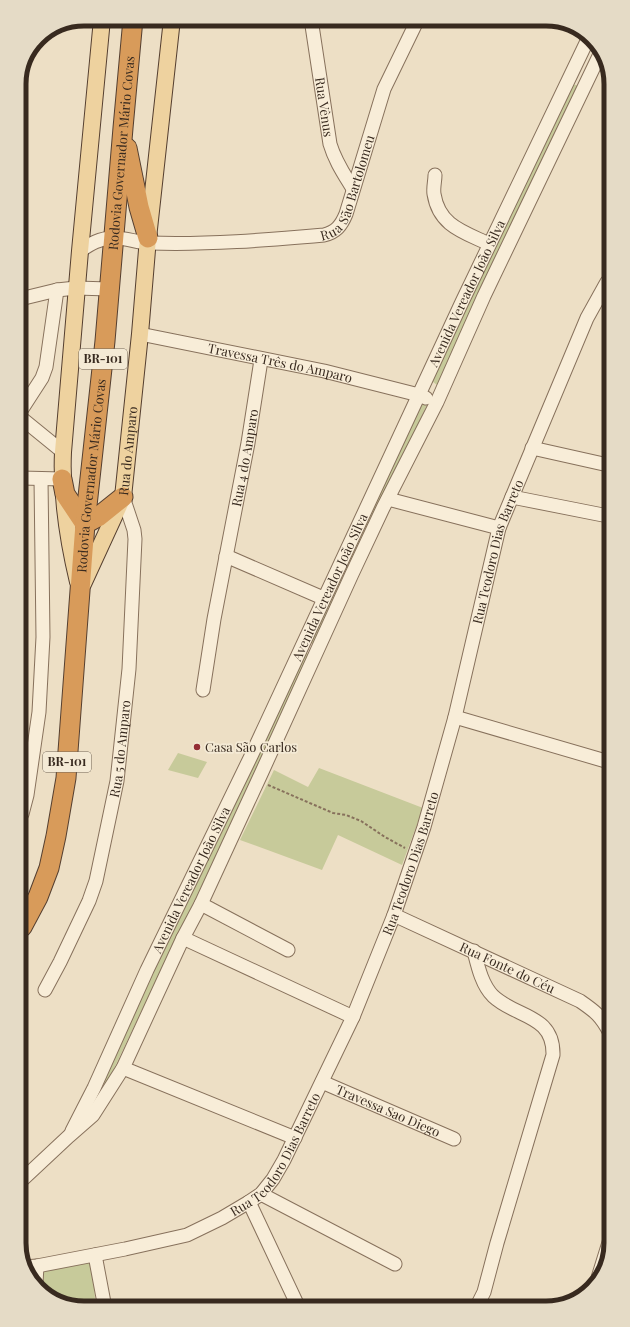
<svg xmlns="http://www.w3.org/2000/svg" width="630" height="1327" viewBox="0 0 630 1327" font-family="'Playfair Display',serif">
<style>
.green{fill:#c7ca9a}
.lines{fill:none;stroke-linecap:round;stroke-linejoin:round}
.minor-casing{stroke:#87715c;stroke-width:15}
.major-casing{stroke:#553f30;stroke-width:18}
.highway-casing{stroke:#553f30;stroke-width:21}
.path{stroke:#87715c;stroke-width:2;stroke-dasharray:3 2;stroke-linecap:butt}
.minor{stroke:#f8edd8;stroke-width:13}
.major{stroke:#eed29f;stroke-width:16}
.highway{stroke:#d89b5a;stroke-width:19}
.poi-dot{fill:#942e34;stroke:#f4ead5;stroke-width:1.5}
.labels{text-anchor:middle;stroke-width:3.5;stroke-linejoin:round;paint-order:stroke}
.shield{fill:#f4ead5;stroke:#706456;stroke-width:1}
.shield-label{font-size:12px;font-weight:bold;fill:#382a1f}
.street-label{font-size:13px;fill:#382a1f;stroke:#f4ead5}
.poi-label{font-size:13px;fill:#382a1f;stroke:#f4ead5;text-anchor:start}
.rim{fill:none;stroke:#382a1f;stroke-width:5}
</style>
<rect width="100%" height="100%" fill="#eddfc5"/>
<path class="green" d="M 567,83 L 580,86 L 437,385 L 428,378 Z
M 422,391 L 431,396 L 315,645 L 304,639 Z
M 299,650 L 312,655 L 109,1079 L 102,1086 L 101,1082 Z
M 178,753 L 207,762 L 198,778 L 168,770 Z
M 319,768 L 423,808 L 402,865 L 338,835 L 322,870 L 240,840 L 274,770 L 308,787 Z
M 92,1261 L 95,1299 L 70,1305 L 48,1297 L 44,1292 L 43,1268 Z"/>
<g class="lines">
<g class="minor-casing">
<g id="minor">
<path id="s1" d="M 311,19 L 330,144 C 335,161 344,174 353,189"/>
<path d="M 435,175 C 435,181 433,188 434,194 C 439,226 464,232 489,244"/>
<path id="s2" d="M 80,251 C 90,244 100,238 113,238 C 125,237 137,243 149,243 C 207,245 266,240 324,235 C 336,232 341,226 346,214 L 384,89 L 418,19"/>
<path d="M 20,299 L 57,290 L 76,288 L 109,289"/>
<path id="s3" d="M 140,334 L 324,371 L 419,395 L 426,398"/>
<path d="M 20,412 L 42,378 L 46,367 L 57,290"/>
<path d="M 20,417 L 63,452"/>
<path d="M 532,448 L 608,465"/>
<path d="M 21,478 L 62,479"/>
<path d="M 512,497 L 608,516"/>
<path d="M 388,499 L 499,528"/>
<path d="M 226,556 L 323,598"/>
<path id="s4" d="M 203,690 L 214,619 L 248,443 L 261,360"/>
<path d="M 455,717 L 609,762"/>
<path d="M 22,814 L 27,795 L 39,712 L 43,637 L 41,479"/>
<path d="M 201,904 L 288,950"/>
<path id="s5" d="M 394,915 L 580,1001 C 596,1012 601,1016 610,1033"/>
<path d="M 183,938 L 353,1017"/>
<path d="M 474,951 C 478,967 482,985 493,996 C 516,1018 554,1014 553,1055 L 497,1243 L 484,1292 L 478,1304"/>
<path id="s6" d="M 45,990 L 60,962 L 89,901 L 96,881 L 117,781 L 129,669 L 135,539 L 134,530 L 123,497"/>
<path d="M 123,1068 L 295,1138"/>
<path id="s7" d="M 322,1082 L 454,1139"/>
<path id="s8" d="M 72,1131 L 94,1088 L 147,970 L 252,754 L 462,302 L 589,37"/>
<path d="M 23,1179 L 69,1136 L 93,1115 L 123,1068 L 183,938 L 201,904 L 261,774 L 352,574 L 383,508 L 437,402 L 484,296 L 601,52"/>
<path d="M 261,1194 L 395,1264"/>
<path d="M 249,1202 L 298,1306"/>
<path d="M 95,1255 L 105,1308"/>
<path id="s9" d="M 24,1267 L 37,1266 L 125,1249 L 187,1235 L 222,1218 L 249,1202 L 261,1194 L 273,1179 L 284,1160 L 353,1017 L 394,915 L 424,827 L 455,717 L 499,528 L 587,318 L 607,282"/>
<path d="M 597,1281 L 611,1236"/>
<path d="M 36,1283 L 37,1266"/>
</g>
</g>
<g class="major-casing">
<g id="major">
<path d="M 78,582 C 68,540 61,496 63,452 L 80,251 L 102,19"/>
<path id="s10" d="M 83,584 L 123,497 L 140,334 L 148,238 L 172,19"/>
</g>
</g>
<g class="highway-casing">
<g id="highway">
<path d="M 127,148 L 139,207 L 148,238"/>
<path d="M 62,479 L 65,494 L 85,524 L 98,517 L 123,497"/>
<path id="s11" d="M 22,927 L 38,897 L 49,868 L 56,836 L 66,778 L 85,524 L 105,341 L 123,128 L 133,19"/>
</g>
</g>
<path class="path" d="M 268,785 L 333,813 L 346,815 L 361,821 L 385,837 L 405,848"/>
<use href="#minor" class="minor"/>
<use href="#major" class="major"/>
<use href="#highway" class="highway"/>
</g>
<circle class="poi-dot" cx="197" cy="747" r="4"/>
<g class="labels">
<g class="shield">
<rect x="79" y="349" width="48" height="20" rx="3"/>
<rect x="43" y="752" width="48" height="20" rx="3"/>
</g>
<g class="shield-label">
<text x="103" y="363">BR-101</text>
<text x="67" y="766">BR-101</text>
</g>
<g class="street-label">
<text dy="5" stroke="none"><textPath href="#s1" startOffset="89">Rua Vênus</textPath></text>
<text dy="5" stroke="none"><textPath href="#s11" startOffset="784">Rodovia Governador Mário Covas</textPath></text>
<text dy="5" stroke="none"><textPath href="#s2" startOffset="303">Rua São Bartolomeu</textPath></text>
<text dy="5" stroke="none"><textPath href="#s8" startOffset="926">Avenida Vereador João Silva</textPath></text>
<text dy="5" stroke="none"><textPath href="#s3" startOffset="143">Travessa Três do Amparo</textPath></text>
<text dy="5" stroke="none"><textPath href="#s10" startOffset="142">Rua do Amparo</textPath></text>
<text dy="5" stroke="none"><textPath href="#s4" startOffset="236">Rua 4 do Amparo</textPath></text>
<text dy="5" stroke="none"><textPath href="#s11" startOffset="460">Rodovia Governador Mário Covas</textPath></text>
<text dy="5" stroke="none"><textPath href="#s9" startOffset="939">Rua Teodoro Dias Barreto</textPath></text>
<text dy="5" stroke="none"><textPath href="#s8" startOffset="602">Avenida Vereador João Silva</textPath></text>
<text dy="5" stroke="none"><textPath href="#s6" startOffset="255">Rua 5 do Amparo</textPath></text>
<text dy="5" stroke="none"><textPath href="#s9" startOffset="615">Rua Teodoro Dias Barreto</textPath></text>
<text dy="5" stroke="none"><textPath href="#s8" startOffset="278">Avenida Vereador João Silva</textPath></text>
<text dy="5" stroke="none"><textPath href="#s5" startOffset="125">Rua Fonte do Céu</textPath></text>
<text dy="5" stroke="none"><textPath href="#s7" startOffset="72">Travessa Sao Diego</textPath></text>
<text dy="5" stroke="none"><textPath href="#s9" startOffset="291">Rua Teodoro Dias Barreto</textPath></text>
</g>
<g class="poi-label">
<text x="205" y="752">Casa São Carlos</text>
</g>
</g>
<path d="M0 0H630V1327H0ZM84 26H546A58 58 0 0 1 604 84V1243A58 58 0 0 1 546 1301H84A58 58 0 0 1 26 1243V84A58 58 0 0 1 84 26Z" fill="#e5dbc6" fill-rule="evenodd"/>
<path class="rim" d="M84 26H546A58 58 0 0 1 604 84V1243A58 58 0 0 1 546 1301H84A58 58 0 0 1 26 1243V84A58 58 0 0 1 84 26Z"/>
</svg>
